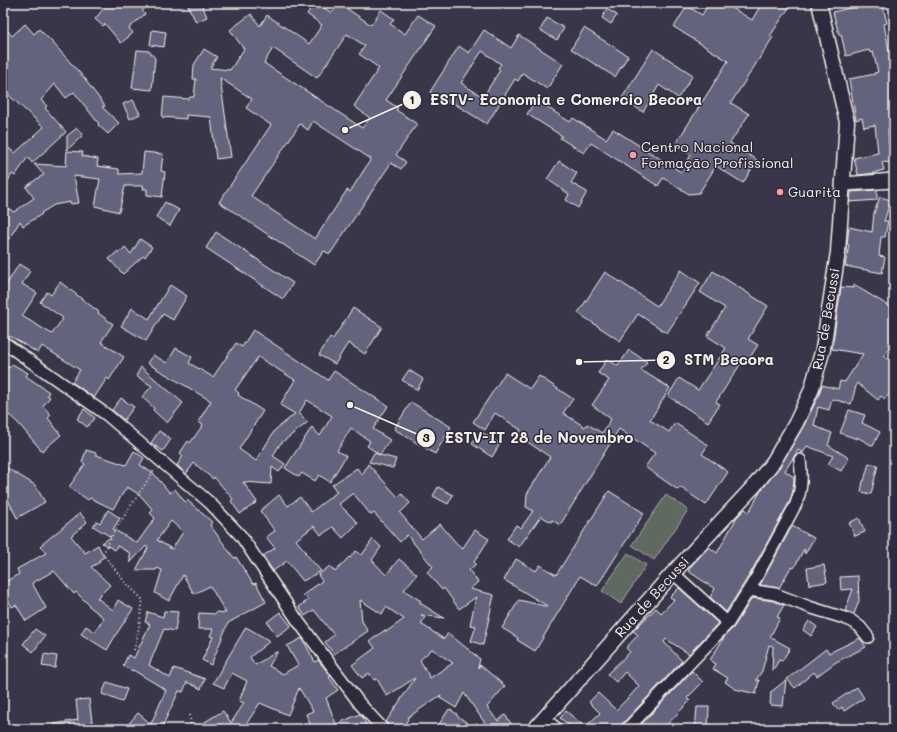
<svg xmlns="http://www.w3.org/2000/svg" width="897" height="732" viewBox="0 0 897 732" font-family="Mali,sans-serif">
<style>
.green{fill:#5e695e;stroke:#a9ada3}
.building{fill:#63647e;stroke:#f4f1e8;fill-rule:evenodd}
.lines{fill:none;stroke-linecap:round;stroke-linejoin:round}
.minor-casing{stroke:#f4f1e8;stroke-width:14}
.tertiary-casing{stroke:#f4f1e8;stroke-width:17}
.path{stroke:#f4f1e8;stroke-width:2;stroke-dasharray:1 3;stroke-linecap:butt}
.minor{stroke:#2f2a3d;stroke-width:11}
.tertiary{stroke:#2f2a3d;stroke-width:14}
.poi-dot{fill:#ff9aa2;stroke:#2f2a3d;stroke-width:1.5}
.labels{text-anchor:middle;stroke-width:3;stroke-linejoin:round;paint-order:stroke}
.poi-label{font-size:14px;fill:#f4f1e8;stroke:#2f2a3d;text-anchor:start}
.street-label{font-size:14px;fill:#f4f1e8;stroke:#2f2a3d}
.leader{fill:none;stroke:#f4f1e8;stroke-width:1.5}
.callout-dot{fill:#f4f1e8;stroke:#2f2a3d;stroke-width:1.5}
.mark-label{font-size:12px;text-anchor:middle;font-weight:bold;fill:#111}
.callout-label{font-size:15px;text-anchor:middle;font-weight:bold;fill:#f4f1e8;stroke:#2f2a3d;stroke-width:3;stroke-linejoin:round;paint-order:stroke}
</style>
<rect width="100%" height="100%" fill="#39364a"/>
<filter id="ink" filterUnits="userSpaceOnUse"><feTurbulence type="fractalNoise" baseFrequency=".025" numOctaves="2"/><feDisplacementMap in="SourceGraphic" scale="8" xChannelSelector="R" yChannelSelector="G"/><feConvolveMatrix kernelMatrix="1 2 1 2 8 2 1 2 1" color-interpolation-filters="sRGB"/></filter>
<g filter="url(#ink)">
<path class="green" d="M 666,495 L 688,510 L 654,560 L 632,545 Z
M 628,553 L 646,565 L 621,604 L 602,591 Z"/>
<path class="building" d="M 108,3 L 151,3 L 142,11 L 145,14 L 129,28 L 133,33 L 121,43 L 105,24 L 103,26 L 95,19 Z
M 195,3 L 201,3 L 207,17 L 196,22 L 188,6 Z
M 314,3 L 316,3 L 332,13 L 339,3 L 371,25 L 381,10 L 394,19 L 390,24 L 405,34 L 418,15 L 436,26 L 386,100 L 398,108 L 396,110 L 417,124 L 396,155 L 406,162 L 401,169 L 391,163 L 330,254 L 324,251 L 314,265 L 219,202 L 271,125 L 246,108 L 252,99 L 220,78 L 231,157 L 216,159 L 211,117 L 186,115 L 186,119 L 162,117 L 164,97 L 189,99 L 190,97 L 194,97 L 196,79 L 193,79 L 194,65 L 204,49 L 217,57 L 210,68 L 230,70 L 244,49 L 230,30 L 251,14 L 260,26 L 267,15 L 309,44 L 322,25 L 307,14 ZM 347,34 L 365,46 L 359,54 L 379,68 L 354,106 L 370,118 L 362,128 L 264,63 L 273,48 L 317,78 ZM 313,121 L 371,159 L 350,192 L 347,190 L 315,239 L 251,196 L 300,124 L 308,130 Z
M 709,3 L 724,3 L 752,20 L 762,3 L 792,3 L 770,36 L 773,37 L 731,103 L 749,114 L 730,143 L 757,160 L 743,183 L 716,166 L 699,193 L 689,194 L 663,178 L 658,186 L 591,143 L 584,153 L 560,138 L 562,136 L 527,114 L 536,100 L 570,122 L 573,118 L 606,139 L 613,129 L 681,172 L 691,155 L 675,145 L 728,61 L 674,27 L 687,6 L 702,15 Z
M 870,3 L 882,3 L 887,23 L 884,24 L 889,51 L 894,50 L 894,64 L 891,65 L 894,82 L 894,128 L 888,129 L 889,146 L 894,146 L 894,163 L 882,162 L 884,170 L 876,172 L 876,173 L 858,175 L 854,158 L 878,153 L 875,125 L 864,127 L 862,118 L 856,120 L 849,79 L 875,74 L 874,73 L 878,72 L 873,52 L 870,53 L 869,50 L 846,56 L 841,34 L 839,35 L 833,12 Z
M 607,9 L 617,15 L 611,24 L 602,18 Z
M 547,18 L 564,28 L 557,40 L 540,30 Z
M 25,24 L 34,34 L 39,29 L 52,42 L 87,81 L 86,81 L 105,106 L 102,107 L 119,123 L 108,134 L 98,125 L 99,124 L 74,92 L 66,98 L 55,84 L 41,100 L 47,106 L 45,108 L 66,132 L 32,163 L 28,157 L 15,176 L 12,174 L 3,189 L 3,144 L 15,153 L 44,127 L 3,90 L 3,25 L 12,36 Z
M 584,28 L 628,56 L 615,77 L 571,49 Z
M 152,30 L 166,32 L 164,47 L 150,45 Z
M 484,30 L 511,48 L 519,35 L 563,64 L 547,89 L 523,73 L 518,81 L 515,79 L 487,124 L 450,101 L 449,103 L 430,92 L 459,46 L 469,53 ZM 482,51 L 501,64 L 498,68 L 500,70 L 483,97 L 461,83 Z
M 653,49 L 693,75 L 678,98 L 659,85 L 643,112 L 622,98 Z
M 137,50 L 149,51 L 155,58 L 152,90 L 132,88 Z
M 133,100 L 140,114 L 130,119 L 123,104 Z
M 77,128 L 83,135 L 67,150 L 67,136 Z
M 67,151 L 83,152 L 82,156 L 98,159 L 97,166 L 119,169 L 119,174 L 142,173 L 144,152 L 163,154 L 161,171 L 165,172 L 162,197 L 147,195 L 147,189 L 143,189 L 144,186 L 125,186 L 119,212 L 95,206 L 100,179 L 74,176 L 79,203 L 70,204 L 70,202 L 54,205 L 41,213 L 42,214 L 23,226 L 20,221 L 9,239 L 3,235 L 3,205 L 14,212 L 34,198 L 26,187 L 38,178 L 44,175 L 34,164 L 66,166 Z
M 559,161 L 577,173 L 571,183 L 587,192 L 578,208 L 566,200 L 569,194 L 547,179 Z
M 877,190 L 877,200 L 850,202 L 851,192 Z
M 880,197 L 891,200 L 884,221 L 888,221 L 885,237 L 881,237 L 879,256 L 885,257 L 882,273 L 845,266 L 849,245 L 847,244 L 849,227 L 872,232 L 874,213 Z
M 165,202 L 179,210 L 170,226 L 156,217 Z
M 216,232 L 293,283 L 283,299 L 206,248 Z
M 140,239 L 152,247 L 145,257 L 143,256 L 123,274 L 109,259 L 118,251 L 119,253 L 125,247 L 131,254 Z
M 19,264 L 30,271 L 22,284 L 37,293 L 22,316 L 52,334 L 63,318 L 40,302 L 47,292 L 51,295 L 60,282 L 99,312 L 98,313 L 113,324 L 101,342 L 124,357 L 109,380 L 107,378 L 94,398 L 72,382 L 80,370 L 42,346 L 38,353 L 10,336 L 9,338 L 3,335 L 3,325 L 7,319 L 3,317 L 3,290 Z
M 681,270 L 700,283 L 667,333 L 638,314 L 620,341 L 578,313 L 605,272 L 657,306 Z
M 713,271 L 768,306 L 748,339 L 758,345 L 747,362 L 743,360 L 716,402 L 720,404 L 708,422 L 668,396 L 679,378 L 698,390 L 726,348 L 707,336 L 725,308 L 700,292 Z
M 170,285 L 187,296 L 173,320 L 163,314 L 146,341 L 121,326 L 132,308 L 149,319 Z
M 854,285 L 894,309 L 894,337 L 884,357 L 894,362 L 894,388 L 885,399 L 881,396 L 878,400 L 857,383 L 851,404 L 832,399 L 829,410 L 818,407 L 814,426 L 832,433 L 828,445 L 849,458 L 841,471 L 828,464 L 833,456 L 807,446 L 803,453 L 798,450 L 785,471 L 794,477 L 793,491 L 790,501 L 750,574 L 726,612 L 710,597 L 715,589 L 688,571 L 692,565 L 709,547 L 717,553 L 737,517 L 745,509 L 749,512 L 760,492 L 781,465 L 803,427 L 819,395 L 822,385 L 838,389 L 840,381 L 845,382 L 863,354 L 832,349 L 841,287 L 854,288 Z
M 353,308 L 382,327 L 365,354 L 348,343 L 335,364 L 319,355 L 330,337 L 333,339 Z
M 253,330 L 328,380 L 334,371 L 388,406 L 373,429 L 390,440 L 380,455 L 396,459 L 393,468 L 369,462 L 374,453 L 380,455 L 367,446 L 370,441 L 351,428 L 337,451 L 346,456 L 330,482 L 319,475 L 315,481 L 302,473 L 299,477 L 285,468 L 312,427 L 320,436 L 332,416 L 307,400 L 299,413 L 308,422 L 280,444 L 273,456 L 285,464 L 279,472 L 272,467 L 271,484 L 243,482 L 257,502 L 240,514 L 231,501 L 233,499 L 214,477 L 213,479 L 194,463 L 186,474 L 177,465 L 183,456 L 180,453 L 188,441 L 190,443 L 203,425 L 198,422 L 211,401 L 147,363 L 153,355 L 167,363 L 176,348 L 192,357 L 189,363 L 213,377 L 236,343 L 242,347 ZM 258,357 L 295,380 L 280,405 L 295,414 L 275,430 L 256,461 L 239,449 L 263,411 L 238,395 L 239,393 L 235,390 Z
M 629,350 L 647,362 L 641,370 L 670,388 L 650,420 L 669,432 L 675,423 L 708,445 L 702,454 L 728,472 L 706,505 L 680,487 L 678,490 L 645,467 L 655,453 L 619,429 L 560,525 L 552,520 L 551,522 L 541,516 L 519,547 L 507,539 L 516,525 L 521,528 L 533,511 L 526,507 L 527,494 L 550,457 L 517,435 L 521,430 L 495,413 L 485,430 L 473,422 L 505,373 L 530,389 L 539,376 L 573,399 L 563,413 L 585,427 L 587,424 L 602,433 L 611,419 L 592,405 L 609,380 L 598,373 L 607,359 L 618,366 Z
M 3,364 L 9,368 L 12,364 L 28,373 L 26,376 L 49,392 L 47,395 L 50,397 L 43,406 L 51,415 L 48,418 L 61,435 L 42,451 L 18,423 L 8,414 L 3,419 Z
M 141,367 L 183,403 L 167,423 L 153,410 L 154,408 L 142,397 L 152,386 L 136,376 Z
M 409,370 L 423,379 L 417,390 L 402,380 Z
M 121,398 L 134,407 L 124,420 L 112,410 Z
M 411,402 L 451,427 L 435,454 L 394,429 Z
M 84,409 L 95,418 L 87,427 L 77,419 Z
M 849,410 L 865,415 L 862,423 L 880,432 L 873,446 L 857,437 L 857,439 L 840,433 Z
M 159,431 L 171,439 L 163,451 L 151,443 Z
M 480,431 L 500,444 L 492,457 L 472,444 Z
M 86,450 L 96,453 L 96,455 L 126,465 L 134,451 L 144,458 L 140,465 L 154,474 L 170,493 L 175,489 L 185,502 L 187,500 L 212,522 L 210,525 L 234,558 L 236,557 L 253,584 L 256,583 L 266,602 L 228,623 L 211,665 L 202,660 L 213,637 L 210,636 L 213,629 L 198,629 L 199,613 L 216,614 L 216,612 L 226,613 L 210,586 L 194,594 L 183,575 L 169,601 L 155,593 L 162,570 L 157,568 L 156,570 L 136,570 L 148,548 L 146,546 L 130,563 L 130,553 L 117,546 L 115,550 L 102,543 L 111,537 L 93,526 L 97,521 L 100,523 L 108,510 L 120,518 L 113,529 L 137,543 L 155,518 L 150,513 L 153,510 L 140,495 L 127,487 L 113,509 L 90,498 L 88,500 L 69,487 L 85,464 L 82,462 ZM 171,521 L 183,532 L 172,549 L 157,540 Z
M 869,463 L 878,465 L 871,494 L 861,492 L 863,481 L 864,481 Z
M 368,464 L 398,497 L 402,494 L 410,503 L 400,513 L 422,539 L 440,524 L 458,545 L 459,545 L 462,549 L 475,530 L 489,539 L 474,562 L 476,564 L 469,570 L 478,582 L 470,589 L 494,595 L 483,645 L 471,641 L 476,626 L 470,625 L 476,597 L 459,609 L 444,588 L 442,590 L 427,572 L 433,567 L 407,535 L 400,542 L 374,513 L 371,515 L 353,493 L 339,504 L 358,523 L 343,538 L 333,527 L 321,535 L 314,526 L 296,540 L 306,552 L 305,553 L 321,571 L 303,581 L 287,561 L 273,571 L 263,556 L 275,548 L 266,537 L 275,531 L 260,511 L 279,495 L 288,506 L 300,497 L 311,512 L 337,492 L 332,485 L 357,468 L 362,475 Z
M 7,468 L 35,485 L 45,502 L 17,518 L 8,500 L 3,506 L 3,475 Z
M 438,487 L 453,495 L 448,504 L 433,496 Z
M 609,491 L 644,513 L 597,586 L 580,576 L 535,651 L 517,640 L 518,638 L 502,628 L 519,600 L 549,607 L 504,580 L 516,559 L 536,571 L 540,565 L 556,575 Z
M 80,513 L 87,522 L 71,536 L 85,553 L 98,545 L 104,557 L 99,560 L 100,562 L 91,567 L 110,585 L 97,598 L 113,610 L 118,600 L 133,609 L 117,633 L 107,650 L 81,634 L 86,626 L 95,632 L 104,618 L 89,606 L 89,605 L 76,592 L 74,594 L 54,571 L 32,583 L 46,608 L 26,621 L 16,605 L 12,607 L 3,592 L 3,583 L 19,574 L 17,569 L 46,553 L 40,546 Z
M 859,518 L 865,532 L 855,536 L 849,523 Z
M 792,526 L 814,538 L 805,554 L 804,549 L 794,568 L 791,567 L 779,588 L 760,585 Z
M 373,539 L 381,547 L 372,560 L 386,575 L 399,559 L 417,574 L 404,590 L 421,601 L 420,603 L 444,618 L 421,615 L 425,617 L 421,624 L 444,639 L 448,633 L 480,659 L 478,668 L 480,665 L 505,686 L 487,707 L 496,719 L 497,719 L 498,721 L 505,715 L 515,729 L 483,729 L 487,726 L 464,693 L 456,708 L 440,698 L 441,695 L 407,718 L 408,719 L 402,729 L 390,729 L 386,722 L 415,678 L 387,696 L 377,679 L 374,680 L 369,673 L 362,678 L 352,665 L 375,648 L 370,641 L 385,630 L 386,632 L 404,619 L 386,607 L 382,614 L 360,600 L 362,621 L 368,631 L 334,654 L 325,642 L 334,635 L 314,610 L 305,616 L 299,607 L 308,600 L 303,595 L 322,581 L 318,575 L 330,566 L 335,572 L 349,557 L 350,558 L 356,551 L 362,555 ZM 432,649 L 453,663 L 430,678 L 420,660 Z
M 824,565 L 827,582 L 809,585 L 807,568 Z
M 858,576 L 859,601 L 854,614 L 845,611 L 853,589 L 841,590 L 840,577 Z
M 679,588 L 718,623 L 689,654 L 666,639 L 664,642 L 682,661 L 622,724 L 620,729 L 574,729 L 560,718 L 566,711 L 585,727 L 600,713 L 589,702 L 598,693 L 616,710 L 631,695 L 639,686 L 625,672 L 616,682 L 607,674 L 630,652 L 626,648 L 638,635 L 633,631 L 656,608 L 661,613 L 674,600 L 670,597 Z
M 752,598 L 773,601 L 784,605 L 777,617 L 780,618 L 770,637 L 790,648 L 782,661 L 779,660 L 772,672 L 773,646 L 769,645 L 762,671 L 756,680 L 759,680 L 756,694 L 735,689 L 725,682 L 728,678 L 713,669 L 716,664 L 710,660 L 725,636 L 734,627 Z
M 164,611 L 178,612 L 175,631 L 164,629 L 149,665 L 170,678 L 174,668 L 205,679 L 201,689 L 187,682 L 183,692 L 179,691 L 161,729 L 124,729 L 138,713 L 151,724 L 166,690 L 133,670 L 133,671 L 123,666 L 128,655 L 134,658 L 150,624 L 145,622 L 148,612 L 163,617 Z
M 280,612 L 291,626 L 277,636 L 267,622 Z
M 809,621 L 817,627 L 811,636 L 803,630 Z
M 246,627 L 270,641 L 250,657 L 255,665 L 278,651 L 269,666 L 283,674 L 298,665 L 287,646 L 302,638 L 315,662 L 318,660 L 331,676 L 329,677 L 338,690 L 326,698 L 336,724 L 360,714 L 363,718 L 368,729 L 312,729 L 306,714 L 313,711 L 299,688 L 288,715 L 260,703 L 243,729 L 237,729 L 232,726 L 234,729 L 206,729 L 203,723 L 223,711 L 231,723 L 244,703 L 239,701 L 247,681 L 232,673 L 224,688 L 213,683 Z
M 35,629 L 45,636 L 33,652 L 23,644 Z
M 860,638 L 866,647 L 836,662 L 817,676 L 814,672 L 795,688 L 787,679 L 826,649 L 829,653 Z
M 44,654 L 57,656 L 55,668 L 42,666 Z
M 692,671 L 703,682 L 687,698 L 690,701 L 676,715 L 663,729 L 637,729 Z
M 786,680 L 783,706 L 770,705 L 771,692 Z
M 107,682 L 127,689 L 122,702 L 102,694 Z
M 857,687 L 864,698 L 844,711 L 842,707 L 838,710 L 833,703 Z
M 89,699 L 93,729 L 55,729 L 54,724 L 78,720 L 76,700 Z
M 697,707 L 709,707 L 708,729 L 695,729 Z
M 449,709 L 457,714 L 456,715 L 476,729 L 436,729 Z"/>
<g class="lines">
<g class="minor-casing">
<path id="minor" d="M 894,179 L 844,183 L 845,185 L 894,182
M 3,342 L 107,415 L 210,503 L 241,536 L 298,621 L 360,704 L 383,729
M 673,573 L 728,623 L 756,578 L 796,504 C 802,489 802,476 800,460
M 749,590 L 775,594 L 809,607 L 841,617 L 852,621 L 860,627 L 868,637
M 545,719 L 557,729
M 627,729 L 728,623"/>
</g>
<g class="tertiary-casing">
<path id="tertiary" d="M 535,729 L 673,573 L 755,485 L 774,461 L 796,423 L 811,391 L 823,349 L 838,252 L 847,122 L 819,3"/>
</g>
<path class="path" d="M 134,650 L 137,639 L 143,600 L 125,582 L 103,554 L 115,530 L 155,469
M 190,715 L 191,729"/>
<use href="#minor" class="minor"/>
<use href="#tertiary" class="tertiary"/>
</g>
</g>
<g class="poi-dot">
<circle cx="633" cy="155" r="4"/>
<circle cx="780" cy="192" r="4"/>
</g>
<g class="labels">
<g class="poi-label">
<text x="641" y="152">Centro Nacional<tspan x="641" dy="16">Formação Profissional</tspan></text>
<text x="788" y="197">Guarita</text>
</g>
<g class="street-label">
<text transform="translate(826 319) rotate(-80)" y="5">Rua de Becussi</text>
<text transform="translate(652 597) rotate(-48)" y="5">Rua de Becussi</text>
</g>
</g>
<path class="leader" d="M345 130L412 100M579 362L666 360M350 405L426 438"/>
<g class="callout-dot">
<circle cx="345" cy="130" r="4"/>
<circle cx="579" cy="362" r="4"/>
<circle cx="350" cy="405" r="4"/>
<circle cx="412" cy="100" r="10"/>
<circle cx="666" cy="360" r="10"/>
<circle cx="426" cy="438" r="10"/>
</g>
<g class="mark-label">
<text x="412" y="104">1</text>
<text x="666" y="364">2</text>
<text x="426" y="442">3</text>
</g>
<g class="callout-label">
<text x="566" y="105">ESTV- Economia e Comercio Becora</text>
<text x="729" y="365">STM Becora</text>
<text x="539" y="443">ESTV-IT 28 de Novembro</text>
</g>
<rect width="897" height="732" fill="none" stroke="#2f2a3d" stroke-width="16"/>
<rect x="8" y="8" width="881" height="716" fill="none" stroke="#f4f1e8" stroke-width="1.5" filter="url(#ink)"/>
</svg>
